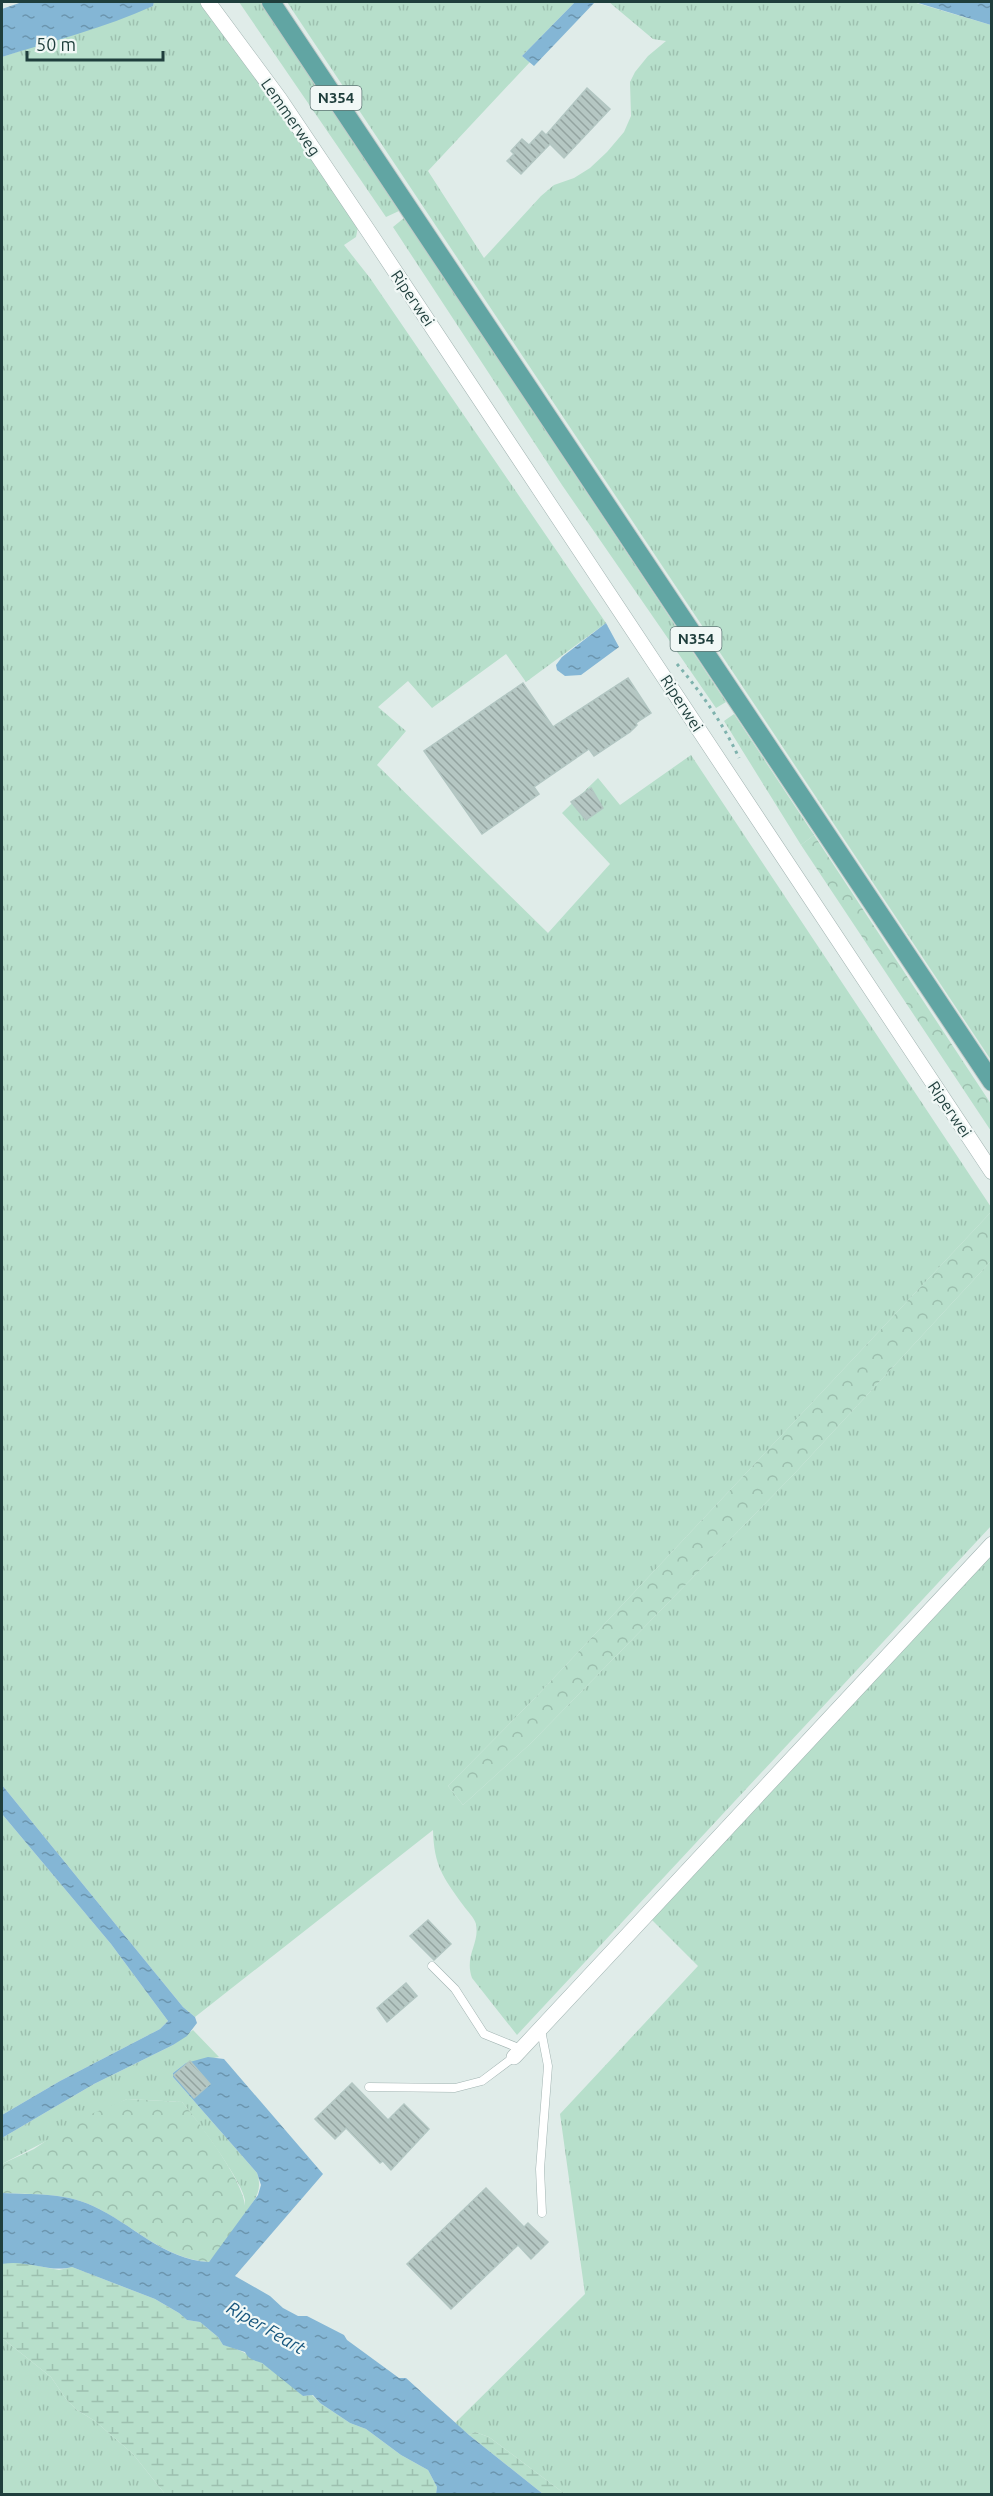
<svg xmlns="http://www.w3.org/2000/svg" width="993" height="2496" viewBox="0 0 993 2496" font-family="Ubuntu,sans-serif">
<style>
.grass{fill:url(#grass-tufts)}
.forest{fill:url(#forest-crowns)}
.wetland{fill:url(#wetland-marsh)}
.water{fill:url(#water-ripples)}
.building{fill:url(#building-back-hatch);stroke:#b2c6c2;stroke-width:1.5}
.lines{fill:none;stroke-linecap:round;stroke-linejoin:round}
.lane-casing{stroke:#a2b4b2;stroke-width:9}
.street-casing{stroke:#a2b4b2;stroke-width:16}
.primary-casing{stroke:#c0c9c8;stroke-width:20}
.path{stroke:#7eb2ad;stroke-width:3;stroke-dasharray:3 4.5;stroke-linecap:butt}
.lane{stroke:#fff;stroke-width:8}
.street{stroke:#fff;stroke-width:15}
.primary{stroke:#61a5a3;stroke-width:18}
.labels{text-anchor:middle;stroke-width:4.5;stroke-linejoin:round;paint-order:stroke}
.shield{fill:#f1f8f6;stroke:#5e7674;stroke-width:1.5}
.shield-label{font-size:15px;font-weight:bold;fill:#1f3e3c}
.street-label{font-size:16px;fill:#1f3e3c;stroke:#f1f8f6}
.water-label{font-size:18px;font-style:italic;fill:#16557d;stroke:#f1f8f6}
</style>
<defs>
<pattern id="grass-tufts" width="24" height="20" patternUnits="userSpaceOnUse" patternTransform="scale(1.5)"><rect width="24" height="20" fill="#b7dfcb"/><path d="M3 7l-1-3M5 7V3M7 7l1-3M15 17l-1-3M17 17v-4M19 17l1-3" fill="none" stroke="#9dc0af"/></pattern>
<pattern id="forest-crowns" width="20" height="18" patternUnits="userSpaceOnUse" patternTransform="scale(1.5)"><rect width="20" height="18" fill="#b7dfcb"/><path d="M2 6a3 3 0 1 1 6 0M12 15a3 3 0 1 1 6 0" fill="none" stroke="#9dc0af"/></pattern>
<pattern id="wetland-marsh" width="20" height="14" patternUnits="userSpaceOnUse" patternTransform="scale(1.5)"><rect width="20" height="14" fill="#b7dfcb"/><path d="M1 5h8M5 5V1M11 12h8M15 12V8" fill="none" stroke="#9dc0af"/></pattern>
<pattern id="water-ripples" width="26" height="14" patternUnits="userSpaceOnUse" patternTransform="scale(1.5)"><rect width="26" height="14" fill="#84b6d5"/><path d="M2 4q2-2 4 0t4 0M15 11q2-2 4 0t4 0" fill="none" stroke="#6b95ae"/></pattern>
<pattern id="building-back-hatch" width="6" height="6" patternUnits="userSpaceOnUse" patternTransform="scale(1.5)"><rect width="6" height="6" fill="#b5c7c3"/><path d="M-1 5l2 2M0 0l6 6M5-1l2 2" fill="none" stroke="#93a3a0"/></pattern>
</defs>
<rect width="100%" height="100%" fill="#e0ece9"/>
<path class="grass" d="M 154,2 L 201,2 L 263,86 L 358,227 L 356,237 L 344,245 L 370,278 L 606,623 L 526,682 L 506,654 L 432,708 L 408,681 L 378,707 L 406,731 L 377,765 L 548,933 L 610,864 L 562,813 L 598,778 L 620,805 L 691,755 L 991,1207 L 991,1212 L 534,1699 L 448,1786 L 463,1805 L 530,1744 L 794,1474 L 991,1261 L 991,1526 L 517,2035 L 472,1978 C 464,1955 480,1944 476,1924 C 474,1917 467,1911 463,1905 C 443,1877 434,1866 433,1830 L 195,2017 L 183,2007 L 2,1785 L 2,57 L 153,6 Z
M 239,2 L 260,2 L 399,211 L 386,217 Z
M 287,2 L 575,2 L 522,56 L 530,62 L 428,171 L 484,258 L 541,196 L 554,185 L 574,178 L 590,168 L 607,152 L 624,132 L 631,116 L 630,82 L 635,72 L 648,56 L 666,41 L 653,39 L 609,2 L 913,2 L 991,25 L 991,1060 Z
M 404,218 L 726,702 L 716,708 L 562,485 L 393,227 Z
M 734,714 L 814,835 L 801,845 L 724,721 Z
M 991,1554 L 991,2494 L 565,2494 L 489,2437 L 475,2432 L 469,2435 L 455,2423 L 585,2294 L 560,2114 L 698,1966 L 651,1919 Z
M 2,1814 L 111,1944 L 168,2021 L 160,2029 L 60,2081 L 2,2115 Z
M 193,2030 L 219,2057 L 186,2063 L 173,2073 L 173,2077 L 257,2173 C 263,2191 255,2199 245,2214 C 245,2209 245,2204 245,2200 C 242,2180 196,2119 182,2102 L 127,2099 L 2,2164 L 2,2138 L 94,2084 L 173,2045 Z
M 2,2338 L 51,2377 L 66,2399 L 77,2410 L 95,2421 L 133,2454 L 165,2494 L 2,2494 Z"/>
<path class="forest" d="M 814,835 L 991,1104 L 991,1131 L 801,845 Z
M 991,1212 L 991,1261 L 794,1474 L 530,1744 L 463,1805 L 448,1786 L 534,1699 Z
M 127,2099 L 182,2102 C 198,2121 251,2189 245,2213 C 241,2224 217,2252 209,2262 C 163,2259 132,2224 93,2206 C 63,2192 33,2195 2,2193 L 2,2164 L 34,2149 L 77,2120 Z"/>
<path class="wetland" d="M 13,2261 L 59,2270 L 72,2267 L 155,2299 L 179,2313 L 187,2320 L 200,2322 L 218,2337 L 223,2345 C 247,2349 285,2378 303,2396 L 312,2395 L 320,2403 L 350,2423 L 366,2429 L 401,2455 L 428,2470 L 437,2487 L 436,2494 L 165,2494 L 133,2454 L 95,2421 L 77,2410 L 66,2399 L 51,2377 L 2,2338 L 2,2264 Z
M 475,2432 L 489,2437 L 565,2494 L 543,2494 L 469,2435 Z"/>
<path class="water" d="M 22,2 L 154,2 L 153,6 C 105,28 52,41 2,57 L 2,9 Z
M 575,2 L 595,2 L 534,66 L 522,56 Z
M 913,2 L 991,2 L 991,25 L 918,3 Z
M 606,623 L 619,647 L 581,675 L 565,676 L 557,670 L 556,665 L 562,657 Z
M 2,1785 L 183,2007 L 195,2017 L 197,2023 L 187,2036 L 173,2045 L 94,2084 L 2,2138 L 2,2115 L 60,2081 L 160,2029 L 168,2021 L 111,1944 L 2,1814 Z
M 208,2057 L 224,2059 L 323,2174 L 235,2276 L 270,2296 L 283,2308 L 298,2316 L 307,2316 L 344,2335 L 347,2340 L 399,2378 L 406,2378 L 469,2435 L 543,2494 L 455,2494 L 449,2493 L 436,2494 L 437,2487 L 428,2470 L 401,2455 L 366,2429 L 350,2423 L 320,2403 L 313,2395 L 303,2396 L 262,2363 C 254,2360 249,2360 245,2352 L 223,2345 L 218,2337 L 200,2322 L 187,2320 L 179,2313 L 155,2299 L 72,2267 C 49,2273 26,2259 2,2264 L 2,2193 C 33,2195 63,2192 93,2206 C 131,2223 164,2260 209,2262 L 258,2195 L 261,2185 L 257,2173 L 173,2077 L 173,2073 L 186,2063 Z"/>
<path class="building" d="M 587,88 L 610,109 L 564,158 L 550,144 L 521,174 L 507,161 L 514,154 L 511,151 L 522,139 L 529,145 L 542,131 L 546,135 Z
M 628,678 L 651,713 L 636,723 L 637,725 L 630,732 L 594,756 L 589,749 L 534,787 L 539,794 L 482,834 L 424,751 L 523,683 L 553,727 Z
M 591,788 L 603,808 L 586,820 L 571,802 Z
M 428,1920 L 451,1944 L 434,1960 L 410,1936 Z
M 406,1983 L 417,1996 L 387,2022 L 377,2008 Z
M 190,2061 L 210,2084 L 194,2098 L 174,2075 Z
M 352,2083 L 388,2120 L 404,2104 L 429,2129 L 391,2170 L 383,2161 L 380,2163 L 346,2128 L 335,2139 L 315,2119 Z
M 486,2188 L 524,2227 L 528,2223 L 548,2242 L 531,2259 L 518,2245 L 451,2309 L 407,2264 Z"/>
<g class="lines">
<g class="lane-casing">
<path id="lane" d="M 432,1966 L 455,1989 L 484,2034 L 521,2049
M 541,2030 L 548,2066 L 540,2169 L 542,2213
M 369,2087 L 455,2088 L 482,2081 L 514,2057"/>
</g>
<g class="street-casing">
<path id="street" d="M 208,2 L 279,98 L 371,235 L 992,1172
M 514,2057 L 992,1544"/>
</g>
<g class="primary-casing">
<path id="primary" d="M 271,2 L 992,1082"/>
</g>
<path class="path" d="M 677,664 C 701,692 724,725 739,758"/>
<use href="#lane" class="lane"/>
<use href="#street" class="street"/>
<use href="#primary" class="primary"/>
</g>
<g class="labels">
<g class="shield">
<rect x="310.5" y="86" width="51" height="24" rx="4.5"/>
<rect x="670.5" y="627" width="51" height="24" rx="4.5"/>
</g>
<g class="shield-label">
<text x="336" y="103">N354</text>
<text x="696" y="644">N354</text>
</g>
<g class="street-label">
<text transform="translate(291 117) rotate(55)" y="6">Lemmerweg</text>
<text transform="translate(413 298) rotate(56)" y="6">Riperwei</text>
<text transform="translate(682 703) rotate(57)" y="6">Riperwei</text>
<text transform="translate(950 1109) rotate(56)" y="6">Riperwei</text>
</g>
<g class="water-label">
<text transform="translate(266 2328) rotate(30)" y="6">Riper Feart</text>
</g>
</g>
<rect width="993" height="2496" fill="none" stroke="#1f3e3c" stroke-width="6"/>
<path d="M27 51v9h136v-9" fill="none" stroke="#1f3e3c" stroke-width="3"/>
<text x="36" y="51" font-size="18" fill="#1f3e3c" stroke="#f1f8f6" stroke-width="4.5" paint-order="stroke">50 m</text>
</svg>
